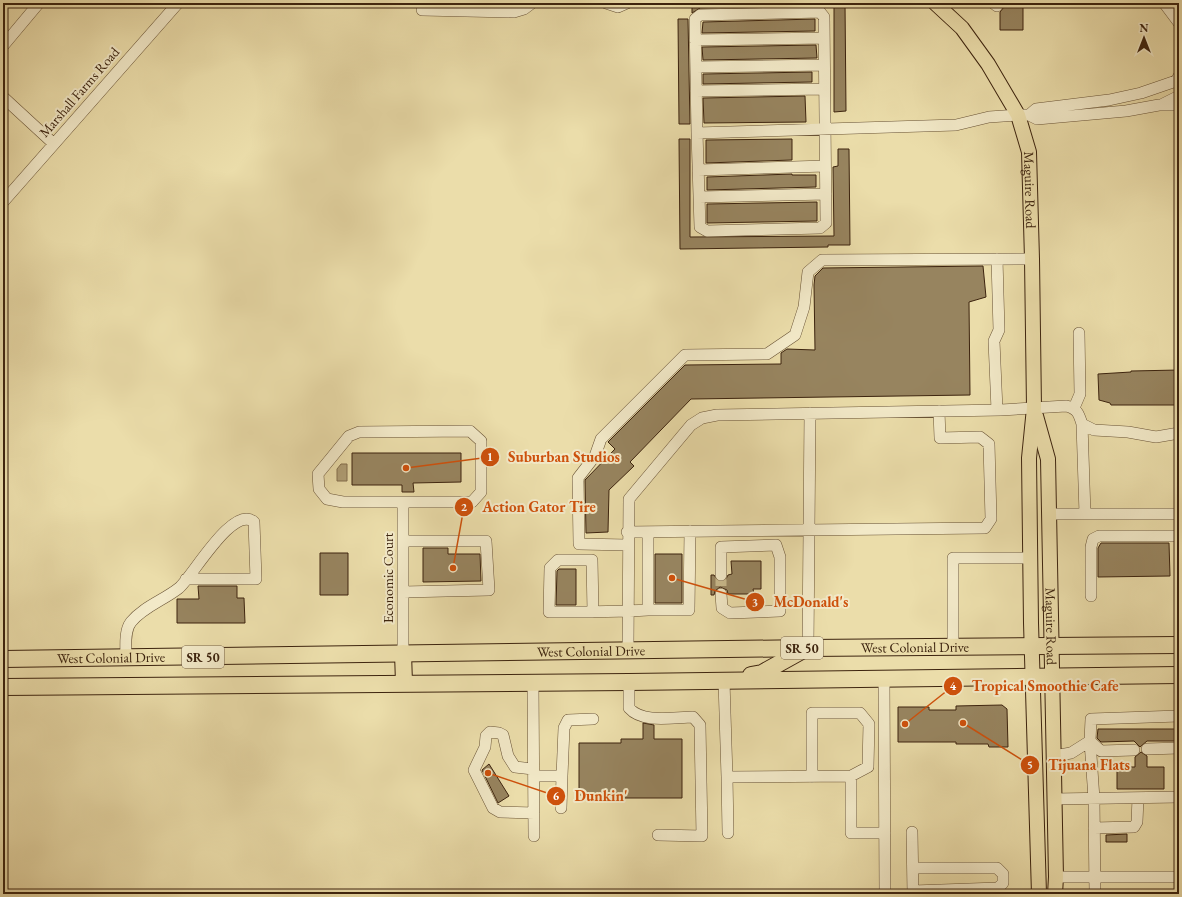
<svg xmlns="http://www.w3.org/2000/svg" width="1182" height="897" viewBox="0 0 1182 897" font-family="'EB Garamond',serif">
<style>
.water{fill:#b09e75;stroke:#826d4c}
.building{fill:#97845f;stroke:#3c230e}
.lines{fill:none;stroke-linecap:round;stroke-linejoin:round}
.minor-tunnel{stroke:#c8b88b;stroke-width:11;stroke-dasharray:11 5.5;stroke-linecap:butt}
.minor-casing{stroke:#685235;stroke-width:12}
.major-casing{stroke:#3c230e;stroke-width:16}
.highway-casing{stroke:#3c230e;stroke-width:18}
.minor{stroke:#f2e9c8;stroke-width:11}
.major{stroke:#ebddaa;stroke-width:14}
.highway{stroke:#ebddaa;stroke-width:16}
.labels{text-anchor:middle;stroke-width:4;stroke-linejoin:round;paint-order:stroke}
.shield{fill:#f2e9c8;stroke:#735e46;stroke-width:1}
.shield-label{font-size:13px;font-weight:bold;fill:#3c230e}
.street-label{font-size:14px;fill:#3c230e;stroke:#f2e9c8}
.leader{fill:none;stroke:#ce510c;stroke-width:1.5}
.callout-dot{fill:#ce510c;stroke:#f2e9c8;stroke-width:1.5}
.mark-label{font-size:12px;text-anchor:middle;font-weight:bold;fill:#fff}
.callout-label{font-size:15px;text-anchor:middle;font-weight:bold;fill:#ce510c;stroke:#f2e9c8;stroke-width:4;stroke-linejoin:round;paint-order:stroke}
</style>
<rect width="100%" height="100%" fill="#ebddaa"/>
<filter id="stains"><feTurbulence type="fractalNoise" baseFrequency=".005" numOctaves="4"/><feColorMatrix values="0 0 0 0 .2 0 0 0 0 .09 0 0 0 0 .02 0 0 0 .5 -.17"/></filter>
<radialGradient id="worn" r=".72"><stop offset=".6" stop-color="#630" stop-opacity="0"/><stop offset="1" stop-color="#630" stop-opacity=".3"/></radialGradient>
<path class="water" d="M 341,464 L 347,464 L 347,481 L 337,481 L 337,469 Z"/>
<path class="building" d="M 692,3 L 815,3 L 815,5 L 700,8 L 692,13 Z
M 834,3 L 845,3 L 846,111 L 834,112 Z
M 1003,3 L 1023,3 L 1023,30 L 1000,30 L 1000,12 L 1004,7 Z
M 678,19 L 688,19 L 690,124 L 679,124 Z
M 815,19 L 815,31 L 702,33 L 703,22 Z
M 816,45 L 817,58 L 703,60 L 702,47 Z
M 812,72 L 812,82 L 703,84 L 703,74 Z
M 805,96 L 806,122 L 704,123 L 703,98 Z
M 679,139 L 690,139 L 690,237 L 834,236 L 833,167 L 838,166 L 838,149 L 849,149 L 850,245 L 828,245 L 828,247 L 680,249 Z
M 792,139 L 792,160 L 706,163 L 706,140 Z
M 792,174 L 792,175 L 816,175 L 816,187 L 707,190 L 707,177 Z
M 817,202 L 817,221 L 707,223 L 707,204 Z
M 983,266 L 986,297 L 969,302 L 970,395 L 691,399 L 630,462 L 634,466 L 609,490 L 608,532 L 586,533 L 585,480 L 615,449 L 608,442 L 685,365 L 781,364 L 781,353 L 787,349 L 815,350 L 814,285 L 815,276 L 823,268 Z
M 1179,370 L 1179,405 L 1111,405 L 1110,403 L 1099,400 L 1098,374 L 1131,372 L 1131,371 Z
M 352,453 L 461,453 L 461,482 L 413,483 L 414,492 L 402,492 L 402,485 L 352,485 Z
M 1101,543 L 1169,543 L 1170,576 L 1098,577 L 1098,548 Z
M 423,548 L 448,548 L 448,554 L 480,554 L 481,581 L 423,582 Z
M 320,553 L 348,553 L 348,595 L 320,595 Z
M 655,554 L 682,554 L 682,603 L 655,603 Z
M 731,561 L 761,561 L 761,589 L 753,589 L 754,594 L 728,594 L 727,590 L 720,587 L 715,591 L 714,595 L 711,595 L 711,575 L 714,575 L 718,581 L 725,581 L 728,575 L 732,574 Z
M 559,569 L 576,569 L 576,605 L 556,605 L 557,571 Z
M 198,586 L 237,586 L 237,598 L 244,598 L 245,623 L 177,623 L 177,599 L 199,599 Z
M 1002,705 L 1007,709 L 1008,747 L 989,747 L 988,744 L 956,744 L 956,742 L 898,742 L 898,707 L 929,707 L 929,710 L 956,710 L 956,706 Z
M 643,723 L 654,725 L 654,739 L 682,739 L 682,798 L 621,798 L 621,795 L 579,795 L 579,743 L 621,743 L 621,739 L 643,739 Z
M 1098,729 L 1179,729 L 1179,741 L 1147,741 L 1140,747 L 1134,741 L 1101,742 L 1097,738 Z
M 1141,752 L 1147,756 L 1147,767 L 1164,767 L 1164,789 L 1117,789 L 1117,767 L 1135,767 L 1135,757 Z
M 489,764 L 509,796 L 498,803 L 482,770 Z
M 1127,834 L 1127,842 L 1106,842 L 1106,835 Z"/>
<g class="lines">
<path class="minor-tunnel" d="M 721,575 L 721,594"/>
<g class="minor-casing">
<path id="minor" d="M 606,3 L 618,7 L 627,3
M 993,3 L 997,6
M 1164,3 L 1179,23
M 422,10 L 514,12 L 524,9 L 532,3
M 695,40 L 824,38
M 3,46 L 39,3
M 696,67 L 824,65
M 696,91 L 824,89
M 3,97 L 54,144
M 1163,104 L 1179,96
M 1029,115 L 1036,109 L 1109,100 L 1141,93 L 1176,81 L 1179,76
M 697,133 L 700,227 L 707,231 L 820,228 L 826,223 L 824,17 L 820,12 L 700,15 L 695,19 L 697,133 L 956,125 L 989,117 L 1018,115 L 1029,115 L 1037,119 L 1126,111 L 1159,105 L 1179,105
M 698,170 L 825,166
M 699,197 L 826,194
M 3,202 L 178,3
M 1074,408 L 1080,394 L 1079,333
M 997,410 L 994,341 L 999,330 L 997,259
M 1082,424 L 1085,514
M 470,431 L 481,441 L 481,492 L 472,502 L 343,502 L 327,499 L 319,489 L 318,474 L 349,436 L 359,432 Z
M 403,502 L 403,653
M 1049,514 L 1179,514
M 627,532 L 985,528 L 991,519 L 989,444 L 980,437 L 940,438 L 939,411
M 403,541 L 486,541 L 489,590 L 403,592
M 627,545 L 579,544 L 578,478 L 595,456 L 601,439 L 685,355 L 767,354 L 795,335 L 804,307 L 808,272 L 822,260 L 1032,259
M 721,575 L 721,547 L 776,545 L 780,557 L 780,611 L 730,613 L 722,608 L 721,594
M 1091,596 L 1091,547 L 1093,539 L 1099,536 L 1174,536
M 648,610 L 689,610 L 690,531
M 593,612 L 592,560 L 558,560 L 550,568 L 549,612 C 582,612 615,612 648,610 L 648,532
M 953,647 L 953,558 L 1030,558
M 808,648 L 810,413
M 628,650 L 629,499 L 691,425 L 702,418 L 717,415 L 1001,410 L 1066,406 C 1077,408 1079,414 1082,424 L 1094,430 L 1128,432 L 1156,437 L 1179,433
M 126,658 C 126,647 124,631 131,622 C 143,607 164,600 179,588 C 193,576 233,504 254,522 L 256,579 L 186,579
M 884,678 L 885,894
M 724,681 L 727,777
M 629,682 L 629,708 C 643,724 674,717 693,717 L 700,725 L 702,836 L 658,835
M 533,683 L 534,836
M 1090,741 L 1101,751 L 1134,750
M 1147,749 L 1179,748
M 1053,756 L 1071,753 L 1090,741
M 533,769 L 515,767 L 508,756 L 503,735 L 499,733 L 490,732 L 486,736 L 485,747 L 474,770 L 493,808 L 500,812 L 534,813
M 534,776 L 562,776 L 564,728 L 568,720 L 593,719
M 812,777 L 812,713 L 860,713 L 869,724 L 868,767 L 851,776
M 1054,799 L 1179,797
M 561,808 L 562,776
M 1094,828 L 1134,827 L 1137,822 L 1138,798
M 912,832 L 913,894
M 728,833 L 727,777 L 851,776 L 851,833 L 885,833
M 913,868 L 997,868 L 1003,874 L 1003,883 L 998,888 L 913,891
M 1056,877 L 1179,877
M 1095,894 L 1094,799 L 1090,741 L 1091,719 L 1179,716"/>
</g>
<g class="major-casing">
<g id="major">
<path id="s1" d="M 935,3 L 962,28 L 988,64 L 1018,115 L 1029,152 L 1032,259 L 1034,408 L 1029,458 L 1031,623 L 1039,894"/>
<path id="s2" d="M 1036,416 L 1048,459 L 1056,877 L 1055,894"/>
</g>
</g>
<g class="highway-casing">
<g id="highway">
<path d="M 403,653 L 404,683"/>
<path id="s3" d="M 3,659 L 808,648 L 1179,645"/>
<path d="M 751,675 L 762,673 L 807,648"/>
<path d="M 3,687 L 629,682 L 1179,675"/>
</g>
</g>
<use href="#minor" class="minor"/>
<use href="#major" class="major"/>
<use href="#highway" class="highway"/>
</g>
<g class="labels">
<g class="shield">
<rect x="781" y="637" width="42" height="22" rx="3"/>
<rect x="182" y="646" width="42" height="22" rx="3"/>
</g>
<g class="shield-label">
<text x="802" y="653">SR 50</text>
<text x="203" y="662">SR 50</text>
</g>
<g class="street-label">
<text transform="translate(79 92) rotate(-49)" y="5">Marshall Farms Road</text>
<text dy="5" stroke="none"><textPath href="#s1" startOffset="217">Maguire Road</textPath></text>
<text transform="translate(388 578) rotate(-90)" y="5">Economic Court</text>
<text dy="5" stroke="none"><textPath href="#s2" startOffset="212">Maguire Road</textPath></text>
<text dy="5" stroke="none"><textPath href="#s3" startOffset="912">West Colonial Drive</textPath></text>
<text dy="5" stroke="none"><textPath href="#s3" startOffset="588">West Colonial Drive</textPath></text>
<text dy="5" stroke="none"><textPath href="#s3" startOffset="108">West Colonial Drive</textPath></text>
</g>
</g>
<path class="leader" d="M406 468L490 457M453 568L464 507M672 578L755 602M905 724L953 686M963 723L1030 765M488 773L556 796"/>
<g class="callout-dot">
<circle cx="406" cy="468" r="4"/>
<circle cx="453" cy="568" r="4"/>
<circle cx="672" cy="578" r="4"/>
<circle cx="905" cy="724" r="4"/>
<circle cx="963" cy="723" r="4"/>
<circle cx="488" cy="773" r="4"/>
<circle cx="490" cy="457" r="10"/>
<circle cx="464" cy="507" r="10"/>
<circle cx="755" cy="602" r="10"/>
<circle cx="953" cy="686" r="10"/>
<circle cx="1030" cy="765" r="10"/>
<circle cx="556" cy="796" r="10"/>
</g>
<g class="mark-label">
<text x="490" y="461">1</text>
<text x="464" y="511">2</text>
<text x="755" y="606">3</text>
<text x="953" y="690">4</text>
<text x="1030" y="769">5</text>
<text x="556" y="800">6</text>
</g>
<g class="callout-label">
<text x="564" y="462">Suburban Studios</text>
<text x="539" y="512">Action Gator Tire</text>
<text x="811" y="607">McDonald's</text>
<text x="1045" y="691">Tropical Smoothie Cafe</text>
<text x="1089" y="770">Tijuana Flats</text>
<text x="601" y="801">Dunkin'</text>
</g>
<rect width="1182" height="897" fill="none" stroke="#ebddaa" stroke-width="16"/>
<rect x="4" y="4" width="1174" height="889" fill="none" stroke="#3c230e" stroke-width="2"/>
<rect x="8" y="8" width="1166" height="881" fill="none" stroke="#3c230e"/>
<g transform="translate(1144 38)" stroke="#f2e9c8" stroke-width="3" paint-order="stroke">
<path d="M0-3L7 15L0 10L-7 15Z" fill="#3c230e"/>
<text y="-6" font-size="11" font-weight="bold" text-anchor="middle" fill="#3c230e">N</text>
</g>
<rect width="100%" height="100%" filter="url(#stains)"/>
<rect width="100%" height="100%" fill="url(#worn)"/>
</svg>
